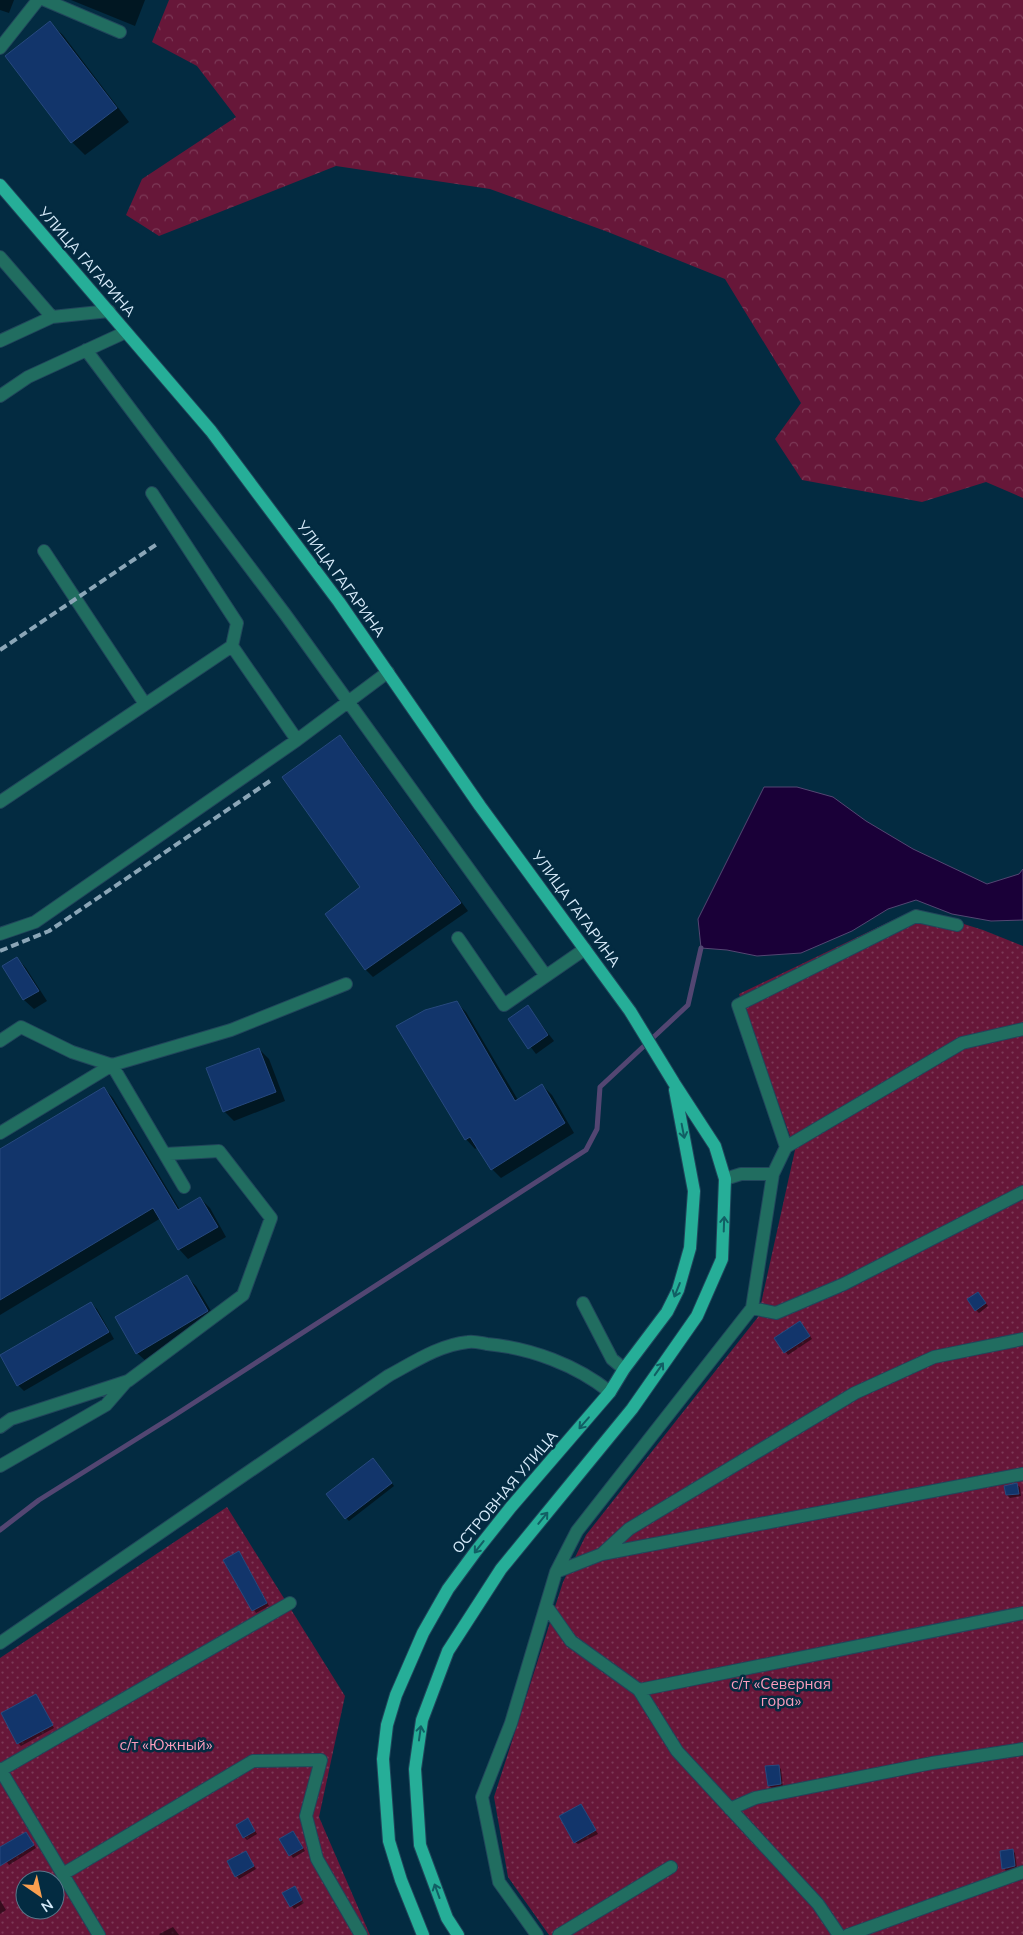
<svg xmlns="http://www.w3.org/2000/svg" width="1023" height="1935" viewBox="0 0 1023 1935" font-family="Mulish,sans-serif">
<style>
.grass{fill:url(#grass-dots);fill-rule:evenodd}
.forest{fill:url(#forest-crowns)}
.water{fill:#1a0038;stroke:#534672}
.shadow{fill:#0007}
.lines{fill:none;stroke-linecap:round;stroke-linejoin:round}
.stream{stroke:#534672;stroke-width:5}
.building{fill:#12356b;stroke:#27497e}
.minor-casing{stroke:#21465b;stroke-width:14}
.major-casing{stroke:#21465b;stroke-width:14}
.minor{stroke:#216d60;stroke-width:12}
.major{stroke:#26ae98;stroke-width:12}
.rail{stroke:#8ba6b7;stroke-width:4;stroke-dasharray:8 4;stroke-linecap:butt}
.oneway{stroke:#115f64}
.labels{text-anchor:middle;stroke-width:5;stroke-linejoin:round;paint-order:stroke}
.street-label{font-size:15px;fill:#d7ebfa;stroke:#032b41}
.park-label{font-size:15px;fill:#fc9cbc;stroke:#032b41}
</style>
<defs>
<pattern id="grass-dots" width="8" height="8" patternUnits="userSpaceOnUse" patternTransform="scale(1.25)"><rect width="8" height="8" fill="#671739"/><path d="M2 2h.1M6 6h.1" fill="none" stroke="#7c3957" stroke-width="1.8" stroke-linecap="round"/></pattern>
<pattern id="forest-crowns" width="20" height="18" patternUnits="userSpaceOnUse" patternTransform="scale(1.25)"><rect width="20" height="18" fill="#671739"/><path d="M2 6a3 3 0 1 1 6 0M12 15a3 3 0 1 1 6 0" fill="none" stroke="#7c3957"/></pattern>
</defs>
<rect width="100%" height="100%" fill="#032b41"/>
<path class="grass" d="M 916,909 L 983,930 L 1023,946 L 1023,1935 L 549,1935 L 508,1877 L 494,1797 L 563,1582 L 586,1535 L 758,1317 L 795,1150 L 739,994 Z
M 227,1507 L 345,1696 L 319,1817 L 370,1935 L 0,1935 L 0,1658 ZM 25,1880 L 55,1880 L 55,1910 L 25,1910 Z"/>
<path class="forest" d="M 169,0 L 1023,0 L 1023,498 L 986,482 L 922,502 L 802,480 L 775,439 L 801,403 L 725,279 L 608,232 L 490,189 L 336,166 L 159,236 L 126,215 L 142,179 L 236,117 L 197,66 L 152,42 Z"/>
<path class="water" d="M 764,787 L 797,787 L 833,797 L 866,821 L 913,849 L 987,884 L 1019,874 L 1023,869 L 1023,920 L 991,921 L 952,914 L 916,900 L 888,909 L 852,931 L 801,953 L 757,956 L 727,950 L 701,948 L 698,919 Z"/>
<path class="shadow" d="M 0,0 L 14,0 L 9,13 L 0,10 Z
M 71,0 L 145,0 L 135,26 Z
M 50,23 L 63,35 L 129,122 L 85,155 L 72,142 L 6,56 Z
M 340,737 L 348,745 L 468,911 L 373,977 L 366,970 L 327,914 L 362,887 Z
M 17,958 L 26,968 L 47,1001 L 34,1009 L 24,1000 L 3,967 Z
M 456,1002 L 466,1012 L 518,1100 L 542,1085 L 552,1095 L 574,1133 L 501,1178 L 492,1169 L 478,1147 L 475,1149 L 466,1139 Z
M 528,1007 L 554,1041 L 536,1054 L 509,1019 Z
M 259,1049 L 269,1059 L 285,1101 L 234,1121 L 224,1111 Z
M 104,1088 L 113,1098 L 180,1210 L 200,1198 L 210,1208 L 226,1237 L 188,1259 L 179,1249 L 161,1218 L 0,1315 L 0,1151 Z
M 186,1276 L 196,1286 L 217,1321 L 147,1362 L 137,1353 Z
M 981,1296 L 988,1306 L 979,1313 L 976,1310 Z
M 91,1303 L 97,1309 L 114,1339 L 24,1391 L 18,1385 Z
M 803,1325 L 812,1339 L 788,1355 L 776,1339 Z
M 376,1462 L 394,1486 L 349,1521 L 346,1518 Z
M 1017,1485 L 1020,1487 L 1021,1496 L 1010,1498 L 1007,1495 Z
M 241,1555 L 269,1606 L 256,1613 L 225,1560 Z
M 36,1696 L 54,1728 L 21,1746 L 18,1743 Z
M 778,1766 L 781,1769 L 783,1787 L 772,1788 L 769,1786 Z
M 581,1806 L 598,1834 L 578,1844 L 575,1842 Z
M 248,1820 L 257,1834 L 247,1840 L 244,1837 Z
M 293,1832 L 305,1851 L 293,1858 L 281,1839 Z
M 28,1836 L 36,1848 L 9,1865 L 0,1852 L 0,1849 Z
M 1013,1851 L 1015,1853 L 1017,1869 L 1006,1871 L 1004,1868 Z
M 245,1852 L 256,1869 L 239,1879 L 236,1876 Z
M 294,1887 L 304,1903 L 294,1909 L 283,1893 Z
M 0,1900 L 6,1910 L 0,1914 Z
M 173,1927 L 179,1935 L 160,1935 L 159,1934 Z"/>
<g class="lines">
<path class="stream" d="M 0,1530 L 39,1500 L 175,1415 L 586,1150 L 597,1129 L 600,1087 L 688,1005 L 701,948"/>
</g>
<path class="building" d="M 50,21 L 117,108 L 71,143 L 5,56 Z
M 340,735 L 461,903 L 365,970 L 325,914 L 360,887 L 282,777 Z
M 17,957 L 39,991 L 23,1000 L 2,966 Z
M 457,1001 L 515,1101 L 542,1084 L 565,1123 L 491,1170 L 470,1137 L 465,1140 L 396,1026 L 425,1010 Z
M 528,1005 L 548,1035 L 528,1049 L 508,1019 Z
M 259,1048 L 276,1092 L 223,1112 L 206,1068 Z
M 104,1087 L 178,1210 L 200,1197 L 218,1227 L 178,1250 L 153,1208 L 0,1300 L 0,1149 Z
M 187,1275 L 208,1311 L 136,1354 L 115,1317 Z
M 978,1292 L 986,1303 L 975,1311 L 967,1299 Z
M 91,1302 L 109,1332 L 17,1386 L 0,1355 Z
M 800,1321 L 810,1336 L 784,1353 L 774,1338 Z
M 373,1458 L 392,1483 L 345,1519 L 326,1494 Z
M 1017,1483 L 1019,1494 L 1006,1495 L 1004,1486 Z
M 239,1551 L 267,1603 L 252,1611 L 223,1560 Z
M 36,1694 L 53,1725 L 17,1744 L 1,1713 Z
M 779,1765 L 781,1784 L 768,1786 L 765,1766 Z
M 581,1804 L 596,1830 L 574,1843 L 559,1816 Z
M 248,1818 L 255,1831 L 243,1838 L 236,1825 Z
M 293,1831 L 303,1848 L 289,1856 L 279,1839 Z
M 26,1832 L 34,1845 L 0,1866 L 0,1847 Z
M 1013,1849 L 1015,1866 L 1002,1869 L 1000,1851 Z
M 246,1851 L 254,1866 L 235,1877 L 227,1861 Z
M 295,1886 L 302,1900 L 290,1907 L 282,1893 Z"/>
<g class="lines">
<g class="minor-casing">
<path id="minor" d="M 45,0 L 120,32
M 0,48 L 38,0
M 0,257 L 52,317 L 109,311
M 0,341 L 52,317
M 86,350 L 285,614 L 546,976
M 0,396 L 28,377 L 126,332
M 44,551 L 145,704
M 297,740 L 388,672
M 0,802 L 232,646 L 237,623 L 152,493
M 0,934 L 35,922 L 297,740 L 232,646
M 458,938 L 504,1005 L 585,949
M 0,1041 L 21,1027 L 72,1052 L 112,1065 L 184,1187
M 0,1133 L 112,1065 L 231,1030 L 346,984
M 786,1147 L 738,1005 L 916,916 L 957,925
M 725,1179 L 741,1174 L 773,1174
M 583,1303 L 612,1359 L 624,1369
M 752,1308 L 776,1313 L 844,1284 L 1023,1192
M 0,1427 L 11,1419 L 128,1381 L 243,1295 L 271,1218 L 219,1151 L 165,1154
M 0,1466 L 106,1405 L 126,1382
M 602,1554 L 629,1529 L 855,1393 L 934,1357 L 1023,1339
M 556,1572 L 602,1554 L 1023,1474
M 547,1607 L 571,1641 L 639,1690 L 677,1751 L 818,1904 L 839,1935
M 0,1643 L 388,1376 C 414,1362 439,1345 468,1342 C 474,1341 481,1343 487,1344 C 531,1348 576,1365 610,1392
M 639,1690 L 1023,1613
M 0,1769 L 99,1935
M 1,1770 L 290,1603
M 730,1809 L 755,1798 L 932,1763 L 1023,1749
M 63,1874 L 253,1761 L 321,1760 L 306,1816 L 317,1859 L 361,1935
M 537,1935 L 499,1882 L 482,1797 L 511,1723 L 556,1572 L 577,1531 L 752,1308 L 773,1174 L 786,1147 L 962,1043 L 1023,1029
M 559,1935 L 671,1867
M 848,1935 L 1023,1872"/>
</g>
<g class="major-casing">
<path id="major" d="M 0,185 L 211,431 L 339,602 L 480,806 L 630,1011 L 674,1083 L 715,1146 L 725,1179 L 722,1259 L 697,1316 L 632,1409 L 501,1569 L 448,1651 L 422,1720 L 415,1769 L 420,1845 L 447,1918 L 458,1935
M 423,1935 L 401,1880 L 389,1841 L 383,1759 L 387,1725 L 396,1695 L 423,1633 L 448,1589 L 476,1551 L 511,1507 L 610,1392 L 624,1369 L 667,1312 L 678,1290 L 690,1248 L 694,1191 L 675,1090"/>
</g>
<use href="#minor" class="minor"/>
<use href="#major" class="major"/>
<path class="rail" d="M 0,650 L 157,544
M 0,951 L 49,931 L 270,781"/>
</g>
<defs><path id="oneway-shaft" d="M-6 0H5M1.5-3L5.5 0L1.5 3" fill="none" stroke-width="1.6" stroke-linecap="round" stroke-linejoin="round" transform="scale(1.25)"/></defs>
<g class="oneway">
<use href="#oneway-shaft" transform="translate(683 1131) rotate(79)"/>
<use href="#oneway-shaft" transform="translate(724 1224) rotate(-88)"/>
<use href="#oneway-shaft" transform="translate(677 1290) rotate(112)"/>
<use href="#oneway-shaft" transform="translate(659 1369) rotate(-55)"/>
<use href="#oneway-shaft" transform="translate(584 1423) rotate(131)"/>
<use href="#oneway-shaft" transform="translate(543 1518) rotate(-51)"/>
<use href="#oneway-shaft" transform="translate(479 1547) rotate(128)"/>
<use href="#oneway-shaft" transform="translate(420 1733) rotate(-82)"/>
<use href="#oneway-shaft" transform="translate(437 1891) rotate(-110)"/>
</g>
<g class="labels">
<g class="street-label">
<text transform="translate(87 262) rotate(49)" y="5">УЛИЦА ГАГАРИНА</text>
<text transform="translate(341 579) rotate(54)" y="5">УЛИЦА ГАГАРИНА</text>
<text transform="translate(576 909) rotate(54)" y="5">УЛИЦА ГАГАРИНА</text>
<text transform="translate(505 1492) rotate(-50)" y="5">ОСТРОВНАЯ УЛИЦА</text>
</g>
<g class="park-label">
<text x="781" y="1689">с/т «Северная<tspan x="781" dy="17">гора»</tspan></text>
<text x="166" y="1750">с/т «Южный»</text>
</g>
</g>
<g transform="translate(40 1895) rotate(146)"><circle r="24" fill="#032b41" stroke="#58788b"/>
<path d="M0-4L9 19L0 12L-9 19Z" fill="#fa9f4f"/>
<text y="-8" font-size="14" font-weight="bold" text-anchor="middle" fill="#d7ebfa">N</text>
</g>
</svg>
